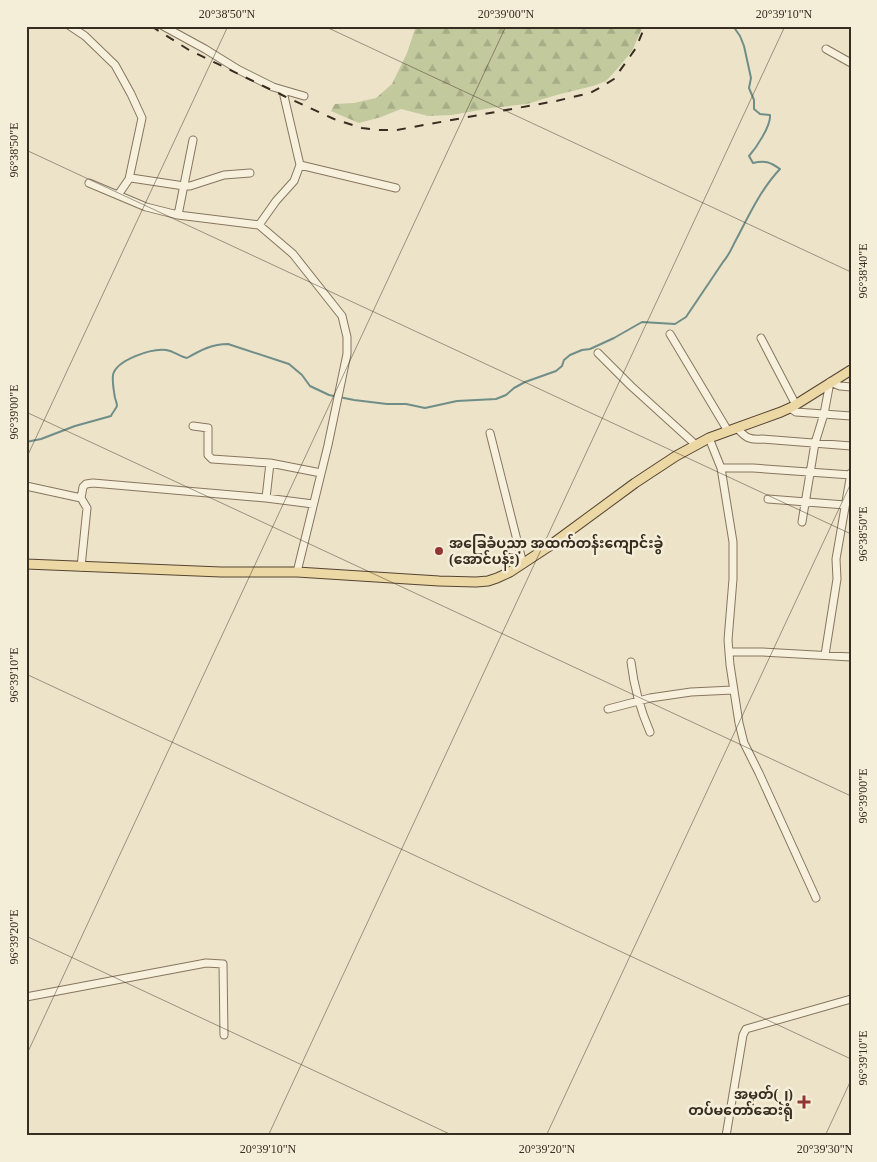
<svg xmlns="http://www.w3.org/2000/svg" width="877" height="1162" viewBox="0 0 877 1162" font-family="'Times New Roman','Noto Sans Myanmar',serif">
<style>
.forest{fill:url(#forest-firs)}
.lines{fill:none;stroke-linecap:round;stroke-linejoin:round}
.stream{stroke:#708e88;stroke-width:2}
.minor-casing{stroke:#87765f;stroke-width:9}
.major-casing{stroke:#554432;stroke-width:11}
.minor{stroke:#f7f0dc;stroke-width:7}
.major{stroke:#ecd8a4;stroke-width:9}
.rail{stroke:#382d21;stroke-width:2;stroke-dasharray:9 9;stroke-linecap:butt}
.ticks{fill:none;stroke:#382d21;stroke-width:1;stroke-opacity:0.45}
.poi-dot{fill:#923633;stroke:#f4edd8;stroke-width:2}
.labels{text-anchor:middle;stroke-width:5;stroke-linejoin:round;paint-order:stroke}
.poi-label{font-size:14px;font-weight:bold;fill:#382d21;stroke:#f4edd8;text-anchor:start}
.neatline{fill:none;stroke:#382d21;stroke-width:2}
.ticks-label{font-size:12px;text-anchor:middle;fill:#382d21}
</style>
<defs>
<pattern id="forest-firs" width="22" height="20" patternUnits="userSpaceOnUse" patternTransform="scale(1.25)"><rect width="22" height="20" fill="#c2c99d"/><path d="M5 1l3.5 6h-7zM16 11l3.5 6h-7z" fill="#a7ad87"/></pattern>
</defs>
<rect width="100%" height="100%" fill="#ece3c9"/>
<path class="forest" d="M 416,26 L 643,26 L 632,51 L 618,68 L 606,81 L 593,86 L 560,94 L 527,104 L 491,108 L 452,115 L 428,116 L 401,109 L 381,117 L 359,123 L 331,111 L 335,104 L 354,103 L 376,98 L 392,84 L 407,53 Z"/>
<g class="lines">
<path class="stream" d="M 26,442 L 41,439 L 75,426 L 111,416 C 112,413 116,409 117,406 C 117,403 116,401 115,398 C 114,391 112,383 113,375 C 116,360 152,348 166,350 C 174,351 180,357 187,358 C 201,350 212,344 228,344 L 289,364 L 302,375 L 310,386 L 329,395 L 354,400 L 387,404 L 406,404 L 425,408 L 457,401 L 496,399 L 506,395 L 514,388 L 525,382 L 556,371 L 562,366 L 564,360 L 570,355 L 582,350 L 590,349 L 614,338 L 642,322 L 675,324 L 686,317 L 723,262 C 730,254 732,247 737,238 C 749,215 761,189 780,169 C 770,162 765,160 753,163 L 749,156 C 756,148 771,126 770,115 L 760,114 L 754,109 L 754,100 L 749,88 L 751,78 L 744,46 L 740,36 L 733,26"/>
<g class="minor-casing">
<path id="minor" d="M 70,26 L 85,36 L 115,65 L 131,94 L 142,118 L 129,179
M 163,26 L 205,49 L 239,70 L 273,87 L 304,96
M 826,49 L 851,63
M 300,165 L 396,188
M 89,183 L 146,207 L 178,215 L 259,225 L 293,254 L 342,316 L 347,337 L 347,354 L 328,445 L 297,572
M 118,195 L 129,179 L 131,178 L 184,186 L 190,186 L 224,175 L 250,173
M 178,215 L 193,140
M 259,225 L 276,201 L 294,181 L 300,165 L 284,96
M 670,334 L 728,431
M 761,338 L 796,405
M 598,353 L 631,386 L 696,445
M 790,408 L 796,412 L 851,416
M 193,426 L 208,428 L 208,455 L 212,459 L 270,463 L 321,473
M 737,428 C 746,438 749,440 762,439 L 851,446
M 490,433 L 523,564
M 709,438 L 721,468 L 733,542 L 733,579 L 728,640 L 730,665 L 739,723 L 744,743 L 759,773 L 816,898
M 721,468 L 753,468 L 851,475
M 26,486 L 81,498 L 87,508 L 81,567
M 81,498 L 83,487 L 86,484 L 93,483 L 266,498 L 313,504
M 266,498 L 270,463
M 768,499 L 845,505
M 802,522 L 815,443 L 824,414 L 830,382 L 840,386 L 851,387
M 729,652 L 762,652 L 851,657
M 825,655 L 837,579 L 836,559 L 851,473
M 631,662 C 634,687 640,709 650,732
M 608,709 L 650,698 L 691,692 L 733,690
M 26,997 L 206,963 L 223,964 L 224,1035
M 726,1136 L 743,1035 L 746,1029 L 851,999"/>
</g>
<g class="major-casing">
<path id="major" d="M 26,564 L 221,572 L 297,572 L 439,581 L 476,582 L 488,581 L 497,578 L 510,572 L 548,547 L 635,483 L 676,456 L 709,438 L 781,412 L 792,407 L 851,370"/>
</g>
<use href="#minor" class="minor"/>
<use href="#major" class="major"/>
<path class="rail" d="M 151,26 L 189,50 L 284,96 L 334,119 L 362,128 L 380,130 L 397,130 L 424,125 L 556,101 L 590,93 L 601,87 L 614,79 L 636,48 L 645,26"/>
</g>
<path class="ticks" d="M 324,26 L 851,272M 26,150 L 851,534M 26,412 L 851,796M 26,459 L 228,26M 26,674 L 851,1059M 26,936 L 454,1136M 26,1056 L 506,26M 268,1136 L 785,26M 546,1136 L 851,483M 825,1136 L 851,1080"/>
<g class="poi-dot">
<circle cx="439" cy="551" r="5"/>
<path d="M801.5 1094.5h5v5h5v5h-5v5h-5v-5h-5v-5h5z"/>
</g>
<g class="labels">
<g class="poi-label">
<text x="449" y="548">အခြေခံပညာ အထက်တန်းကျောင်းခွဲ<tspan x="449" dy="16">(အောင်ပန်း)</tspan></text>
<text x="793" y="1099" text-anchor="end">အမှတ်(၂)<tspan x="793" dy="16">တပ်မတော်ဆေးရုံ</tspan></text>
</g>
</g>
<rect width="877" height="1162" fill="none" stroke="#f4edd8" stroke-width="55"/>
<rect x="28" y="28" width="822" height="1106" class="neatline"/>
<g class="ticks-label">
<text x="227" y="18">20°38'50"N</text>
<text x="506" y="18">20°39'00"N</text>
<text x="784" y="18">20°39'10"N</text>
<text transform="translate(14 150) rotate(-90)" y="4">96°38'50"E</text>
<text transform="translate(863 271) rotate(-90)" y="4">96°38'40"E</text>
<text transform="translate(14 412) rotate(-90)" y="4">96°39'00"E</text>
<text transform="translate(863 534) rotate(-90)" y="4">96°38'50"E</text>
<text transform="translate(14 675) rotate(-90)" y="4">96°39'10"E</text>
<text transform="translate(863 796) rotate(-90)" y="4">96°39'00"E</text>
<text transform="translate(14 937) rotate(-90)" y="4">96°39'20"E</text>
<text transform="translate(863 1058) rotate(-90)" y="4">96°39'10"E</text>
<text x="268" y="1153">20°39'10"N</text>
<text x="547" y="1153">20°39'20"N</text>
<text x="825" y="1153">20°39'30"N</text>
</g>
</svg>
